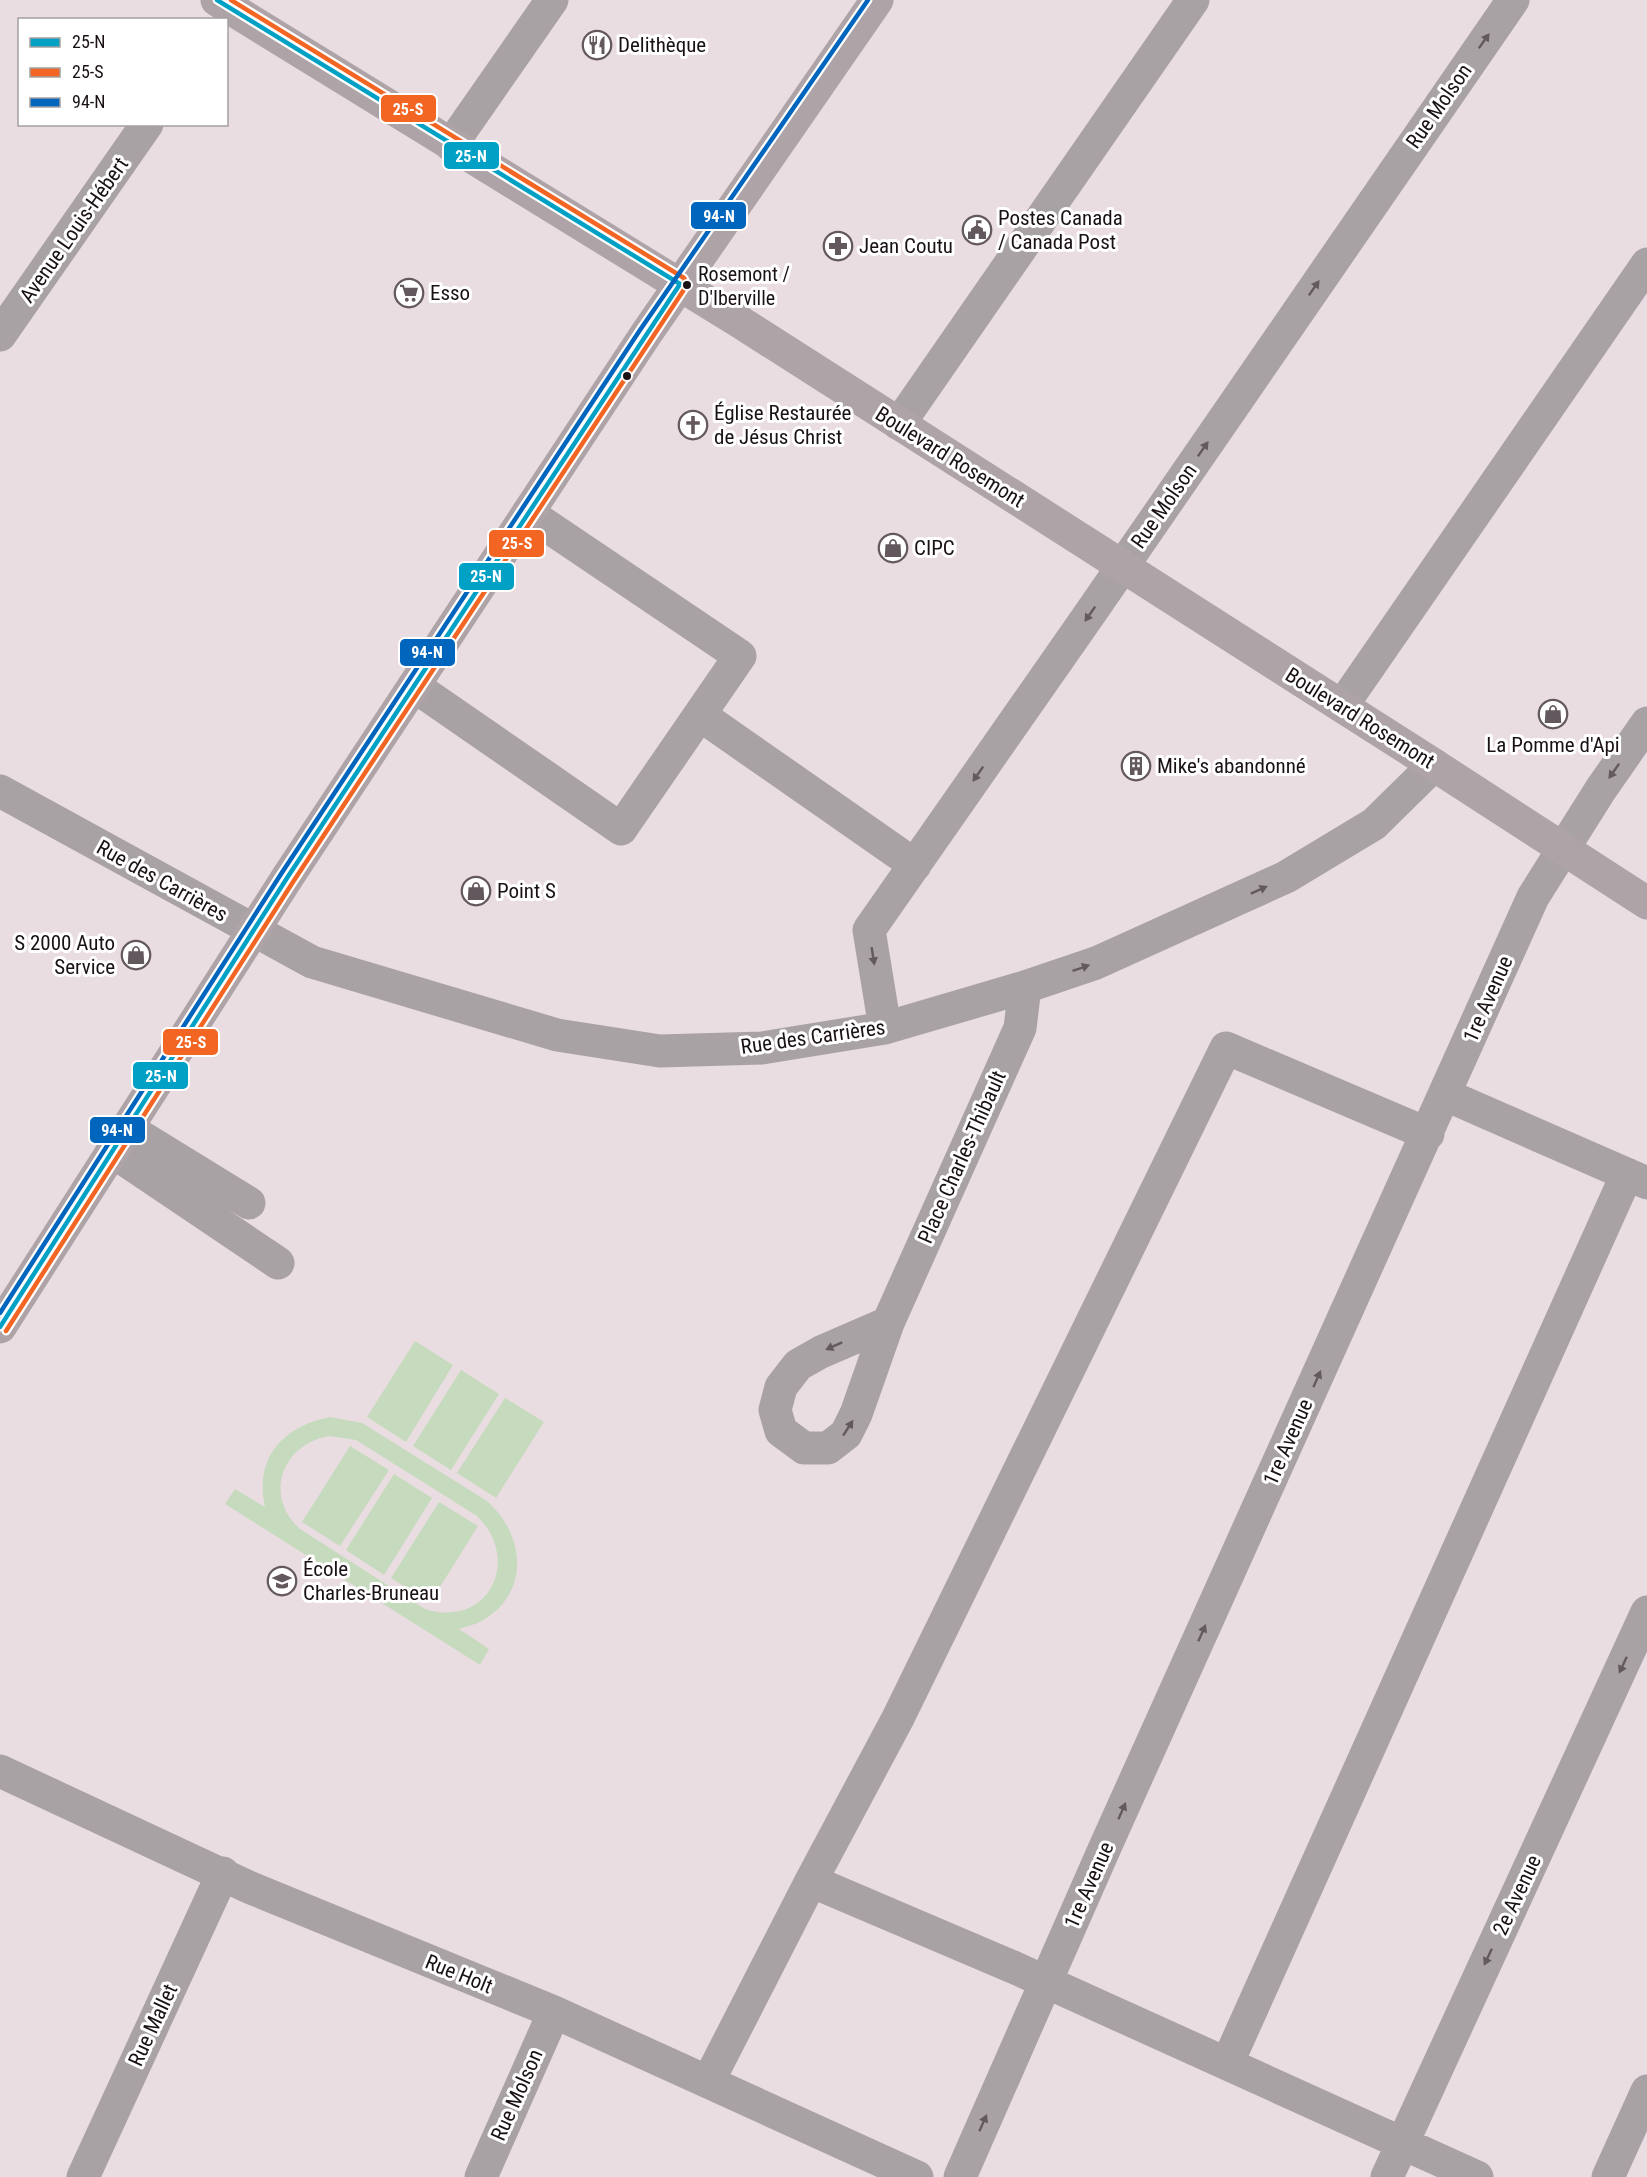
<svg xmlns="http://www.w3.org/2000/svg" width="1647" height="2177" viewBox="0 0 1647 2177" font-family="'Roboto Condensed',sans-serif">
<style>
.green{fill:#c6dabe;fill-rule:evenodd}
.lines{fill:none;stroke-linecap:round;stroke-linejoin:round}
.minor{stroke:#a9a2a5;stroke-width:33}
.major{stroke:#aea4a7;stroke-width:33}
.bus-1-casing{stroke:#fff;stroke-width:9}
.bus-2-casing{stroke:#fff;stroke-width:9}
.bus-3-casing{stroke:#fff;stroke-width:9}
.bus-1{stroke:#01a1c5;stroke-width:4.5}
.bus-2{stroke:#f26522;stroke-width:4.5}
.bus-3{stroke:#0065bd;stroke-width:4.5}
.oneway{fill:#625a5d}
.bus-dot{fill:#1a1115;stroke:#fff;stroke-width:2}
.labels{text-anchor:middle;stroke-width:6;stroke-linejoin:round;paint-order:stroke}
.bus-label{font-size:20px;fill:#1a1115;stroke:#fff;text-anchor:start}
.poi-label{font-size:21px;fill:#1a1115;stroke:#fff;text-anchor:start}
.street-label{font-size:21px;fill:#1a1115;stroke:#fff}
.line-badge{stroke:#fff;stroke-width:2}
.badge-label{font-size:16px;text-anchor:middle;font-weight:bold;fill:#fff}
</style>
<rect width="100%" height="100%" fill="#eadde2"/>
<path class="green" d="M 415,1341 L 453,1365 L 406,1442 L 367,1417 Z
M 461,1370 L 499,1394 L 451,1470 L 413,1446 Z
M 505,1398 L 544,1422 L 496,1498 L 457,1473 Z
M 330,1417 L 362,1423 L 487,1501 C 521,1531 531,1583 492,1614 C 483,1622 470,1626 459,1629 L 489,1649 L 480,1665 L 225,1504 L 235,1489 L 265,1507 C 254,1458 283,1426 330,1417 ZM 329,1436 L 356,1440 L 477,1516 C 523,1561 487,1629 425,1609 L 300,1529 C 263,1496 282,1444 329,1436 Z
M 350,1446 L 389,1470 L 340,1546 L 302,1522 Z
M 394,1474 L 432,1498 L 384,1575 L 346,1550 Z
M 439,1502 L 478,1526 L 430,1603 L 391,1578 Z"/>
<g class="lines">
<path class="minor" d="M 451,145 L 552,0
M 0,335 L 147,124
M 899,424 L 1193,0
M 414,686 L 621,829 L 740,656 L 528,513
M 1342,706 L 1647,264
M 700,715 L 915,865
M 0,791 L 312,962 L 557,1035 L 660,1051 L 762,1048 L 885,1028 L 1025,987 L 1096,963 L 1286,877 L 1374,824 L 1434,765
M 885,1028 L 869,930 L 1089,615 L 1513,0
M 1446,1095 L 1647,1183
M 127,1128 L 249,1203
M 112,1151 L 278,1263
M 888,1323 L 821,1352 L 798,1365 L 781,1387 L 775,1410 L 781,1431 L 804,1448 L 828,1448 L 846,1434 L 856,1414 L 888,1323 L 1020,1028 L 1025,987
M 0,1771 L 251,1888 L 554,2012 L 917,2177
M 811,1881 L 1013,1967 L 1477,2177
M 1227,2064 L 1627,1174
M 708,2082 L 811,1881 L 898,1718 L 1226,1048 L 1428,1134
M 83,2177 L 223,1873
M 481,2177 L 554,2012
M 960,2177 L 1106,1845 L 1533,897 L 1601,789 L 1647,723
M 1387,2177 L 1647,1612
M 1608,2177 L 1647,2091"/>
<path class="major" d="M 217,0 L 740,322 L 1434,765 L 1647,903
M 0,1327 L 287,878 L 646,334 L 877,0"/>
<g class="bus-1-casing">
<path id="bus-1" d="M 0,1327 L 287,878 L 680,284 L 217,0"/>
</g>
<g class="bus-2-casing">
<path id="bus-2" d="M 6,1331 L 293,882 L 687,285 L 684,278 L 231,0"/>
</g>
<g class="bus-3-casing">
<path id="bus-3" d="M 0,1313 L 281,874 L 640,330 L 868,0"/>
</g>
<use href="#bus-1" class="bus-1"/>
<use href="#bus-2" class="bus-2"/>
<use href="#bus-3" class="bus-3"/>
</g>
<defs><path id="oneway-solid" d="M-6-.8H1V-3.2L6.5 0L1 3.2V.8H-6Z" transform="scale(1.5)"/></defs>
<g class="oneway">
<use href="#oneway-solid" transform="translate(1484 41) rotate(-55)"/>
<use href="#oneway-solid" transform="translate(1314 288) rotate(-55)"/>
<use href="#oneway-solid" transform="translate(1203 449) rotate(-55)"/>
<use href="#oneway-solid" transform="translate(1090 614) rotate(125)"/>
<use href="#oneway-solid" transform="translate(1614 771) rotate(125)"/>
<use href="#oneway-solid" transform="translate(978 774) rotate(125)"/>
<use href="#oneway-solid" transform="translate(1259 890) rotate(-24)"/>
<use href="#oneway-solid" transform="translate(873 956) rotate(81)"/>
<use href="#oneway-solid" transform="translate(1081 968) rotate(-19)"/>
<use href="#oneway-solid" transform="translate(834 1346) rotate(156)"/>
<use href="#oneway-solid" transform="translate(1317 1379) rotate(-66)"/>
<use href="#oneway-solid" transform="translate(848 1428) rotate(-57)"/>
<use href="#oneway-solid" transform="translate(1202 1633) rotate(-66)"/>
<use href="#oneway-solid" transform="translate(1623 1665) rotate(115)"/>
<use href="#oneway-solid" transform="translate(1122 1811) rotate(-66)"/>
<use href="#oneway-solid" transform="translate(1488 1957) rotate(115)"/>
<use href="#oneway-solid" transform="translate(983 2123) rotate(-66)"/>
</g>
<defs>
<g id="restaurant-ring" transform="scale(1.5)"><circle r="9.5" fill="#fff" stroke="#63585d" stroke-width="1.5"/><path d="M-5-6h1v4h1v-4h1v4h1v-4h1v5L-1.5 .5V6h-2V.5L-5-1ZM5-6V6H3V1.5H1.5Q1.5-4 5-6Z" fill="#63585d"/></g>
<g id="civic-ring" transform="scale(1.5)"><circle r="9.5" fill="#fff" stroke="#63585d" stroke-width="1.5"/><path d="M-.6-6.5H3V-4.5H.6V-3L4-1V1h2V6H-6V1h2V-1L-.6-3ZM-1.2 2.5V6h2.4V2.5Z" fill="#63585d"/></g>
<g id="pharmacy-ring" transform="scale(1.5)"><circle r="9.5" fill="#fff" stroke="#63585d" stroke-width="1.5"/><path d="M-2-6h4v4h4v4h-4v4h-4v-4h-4v-4h4Z" fill="#63585d"/></g>
<g id="supermarket-ring" transform="scale(1.5)"><circle r="9.5" fill="#fff" stroke="#63585d" stroke-width="1.5"/><path d="M-6-5.5h2.5l.6 2H6L4.5 2H-2.5L-4.4-4H-6ZM-1.5 3.2a1.3 1.3 0 1 0 .1 0ZM3 3.2a1.3 1.3 0 1 0 .1 0Z" fill="#63585d"/></g>
<g id="church-ring" transform="scale(1.5)"><circle r="9.5" fill="#fff" stroke="#63585d" stroke-width="1.5"/><path d="M-1.2-6h2.4v3.5h3.3v2.4h-3.3V6h-2.4V-.1h-3.3v-2.4h3.3Z" fill="#63585d"/></g>
<g id="shop-ring" transform="scale(1.5)"><circle r="9.5" fill="#fff" stroke="#63585d" stroke-width="1.5"/><path d="M-5-2.5h2.3a2.7 3.5 0 0 1 5.4 0H5L5.5 6h-11ZM-1.5-2.5h3a1.5 2.3 0 0 0-3 0Z" fill="#63585d"/></g>
<g id="building-ring" transform="scale(1.5)"><circle r="9.5" fill="#fff" stroke="#63585d" stroke-width="1.5"/><path d="M-4-6H4V6H1V3H-1V6H-4ZM-2.5-4.3h1.7v1.8h-1.7ZM.8-4.3h1.7v1.8H.8ZM-2.5-1h1.7V.8h-1.7ZM.8-1h1.7V.8H.8Z" fill="#63585d"/></g>
<g id="school-ring" transform="scale(1.5)"><circle r="9.5" fill="#fff" stroke="#63585d" stroke-width="1.5"/><path d="M0-5L7-2L0 1L-7-2ZM-4 1L0 2.5L4 1V4Q0 6-4 4Z" fill="#63585d"/></g>
</defs>
<g fill-rule="evenodd">
<use href="#restaurant-ring" x="597" y="45"/>
<use href="#civic-ring" x="977" y="230"/>
<use href="#pharmacy-ring" x="838" y="246"/>
<use href="#supermarket-ring" x="409" y="293"/>
<use href="#church-ring" x="693" y="425"/>
<use href="#shop-ring" x="893" y="548"/>
<use href="#shop-ring" x="1553" y="714"/>
<use href="#building-ring" x="1136" y="766"/>
<use href="#shop-ring" x="476" y="891"/>
<use href="#shop-ring" x="136" y="955"/>
<use href="#school-ring" x="282" y="1581"/>
</g>
<g class="bus-dot">
<circle cx="687" cy="285" r="5"/>
<circle cx="627" cy="376" r="5"/>
</g>
<g class="labels">
<g class="bus-label">
<text x="698" y="281">Rosemont /<tspan x="698" dy="24">D'Iberville</tspan></text>
</g>
<g class="poi-label">
<text x="618" y="52">Delithèque</text>
<text x="998" y="225">Postes Canada<tspan x="998" dy="24">/ Canada Post</tspan></text>
<text x="859" y="253">Jean Coutu</text>
<text x="430" y="300">Esso</text>
<text x="714" y="420">Église Restaurée<tspan x="714" dy="24">de Jésus Christ</tspan></text>
<text x="914" y="555">CIPC</text>
<text x="1553" y="752" text-anchor="middle">La Pomme d'Api</text>
<text x="1157" y="773">Mike's abandonné</text>
<text x="497" y="898">Point S</text>
<text x="115" y="950" text-anchor="end">S 2000 Auto<tspan x="115" dy="24">Service</tspan></text>
<text x="303" y="1576">École<tspan x="303" dy="24">Charles-Bruneau</tspan></text>
</g>
<g class="street-label">
<text transform="translate(1439 106) rotate(-55)" y="7">Rue Molson</text>
<text transform="translate(74 230) rotate(-55)" y="7">Avenue Louis-Hébert</text>
<text transform="translate(950 457) rotate(32)" y="7">Boulevard Rosemont</text>
<text transform="translate(1164 506) rotate(-55)" y="7">Rue Molson</text>
<text transform="translate(1360 718) rotate(32)" y="7">Boulevard Rosemont</text>
<text transform="translate(162 881) rotate(29)" y="7">Rue des Carrières</text>
<text transform="translate(1488 999) rotate(-66)" y="7">1re Avenue</text>
<text transform="translate(813 1037) rotate(-8)" y="7">Rue des Carrières</text>
<text transform="translate(962 1157) rotate(-66)" y="7">Place Charles-Thibault</text>
<text transform="translate(1288 1442) rotate(-66)" y="7">1re Avenue</text>
<text transform="translate(1089 1885) rotate(-66)" y="7">1re Avenue</text>
<text transform="translate(1517 1895) rotate(-65)" y="7">2e Avenue</text>
<text transform="translate(459 1974) rotate(22)" y="7">Rue Holt</text>
<text transform="translate(153 2025) rotate(-65)" y="7">Rue Mallet</text>
<text transform="translate(517 2095) rotate(-66)" y="7">Rue Molson</text>
</g>
</g>
<g class="line-badge">
<rect x="380" y="94" width="57" height="29" rx="6" fill="#f26522"/>
<rect x="443" y="141" width="57" height="29" rx="6" fill="#01a1c5"/>
<rect x="690" y="201" width="57" height="29" rx="6" fill="#0065bd"/>
<rect x="488" y="529" width="57" height="29" rx="6" fill="#f26522"/>
<rect x="458" y="562" width="57" height="29" rx="6" fill="#01a1c5"/>
<rect x="399" y="638" width="57" height="29" rx="6" fill="#0065bd"/>
<rect x="162" y="1028" width="57" height="28" rx="6" fill="#f26522"/>
<rect x="132" y="1061" width="57" height="29" rx="6" fill="#01a1c5"/>
<rect x="89" y="1116" width="57" height="28" rx="6" fill="#0065bd"/>
</g>
<g class="badge-label">
<text x="408" y="115">25-S</text>
<text x="471" y="162">25-N</text>
<text x="719" y="222">94-N</text>
<text x="517" y="549">25-S</text>
<text x="486" y="582">25-N</text>
<text x="427" y="658">94-N</text>
<text x="191" y="1048">25-S</text>
<text x="161" y="1082">25-N</text>
<text x="117" y="1136">94-N</text>
</g>
<rect x="18" y="18" width="210" height="108" fill="#ffffff" stroke="#a3a0a1" stroke-width="1.5"/>
<rect x="30" y="38" width="30" height="9" fill="#01a1c5" stroke="#a3a0a1" stroke-width="1.5"/>
<text x="72" y="48" font-size="18" fill="#1a1115">25-N</text>
<rect x="30" y="68" width="30" height="9" fill="#f26522" stroke="#a3a0a1" stroke-width="1.5"/>
<text x="72" y="78" font-size="18" fill="#1a1115">25-S</text>
<rect x="30" y="98" width="30" height="9" fill="#0065bd" stroke="#a3a0a1" stroke-width="1.5"/>
<text x="72" y="108" font-size="18" fill="#1a1115">94-N</text>
</svg>
